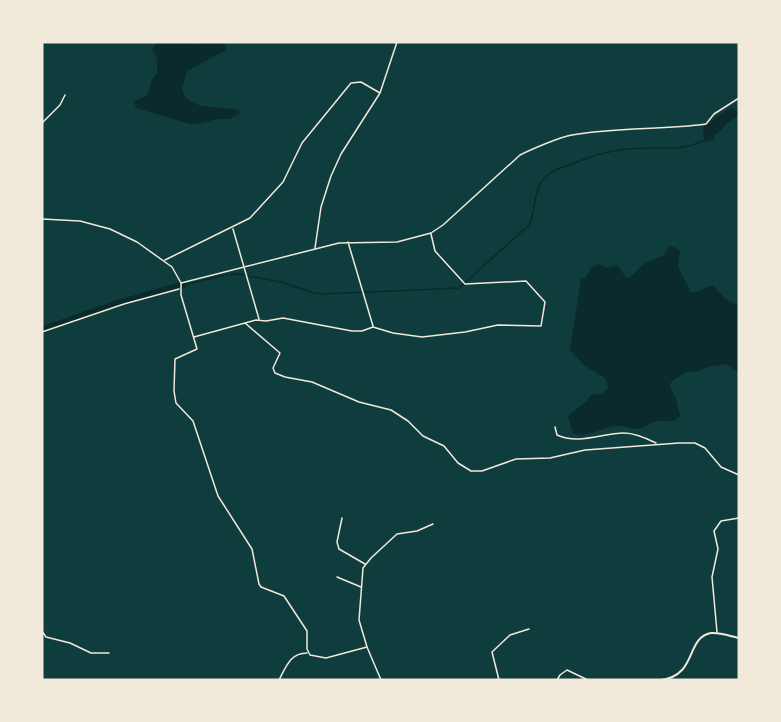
<svg xmlns="http://www.w3.org/2000/svg" width="781" height="722" viewBox="0 0 781 722" font-family="'DejaVu Sans',sans-serif">
<style>
.water{fill:#0a2a2b}
.lines{fill:none;stroke-linecap:round;stroke-linejoin:round}
.stream{stroke:#0a2a2b;stroke-width:1.5}
.river{stroke:#0a2a2b;stroke-width:7}
.minor{stroke:#f1e9da;stroke-width:1.5}
.secondary{stroke:#f1e9da;stroke-width:2}
</style>
<rect width="100%" height="100%" fill="#0f3d3e"/>
<path class="water" d="M 157,42 L 183,42 L 191,44 L 225,42 L 226,50 L 187,71 L 182,89 C 188,113 221,104 239,111 L 240,113 L 229,119 L 216,119 L 203,123 L 190,124 L 136,108 L 134,102 L 147,95 L 149,91 L 151,81 L 157,73 L 157,58 L 152,49 Z
M 731,108 L 738,111 L 738,116 C 727,121 723,130 714,135 L 714,140 L 704,142 L 703,128 L 722,113 Z
M 669,246 L 677,248 L 680,251 L 678,267 L 691,292 C 699,293 705,286 713,286 C 721,293 727,303 739,305 L 739,372 L 726,364 L 708,367 L 700,371 L 686,372 L 671,382 L 670,387 L 675,396 L 680,416 C 672,425 664,419 654,422 C 648,423 644,429 637,429 C 628,428 620,423 609,427 C 597,431 587,436 573,434 L 568,416 L 587,401 L 592,394 C 600,396 604,393 608,387 L 605,378 L 585,366 L 570,350 L 581,278 L 585,278 L 591,268 L 598,264 L 607,268 L 614,266 L 619,267 L 626,278 L 629,278 L 644,264 L 664,255 Z"/>
<g class="lines">
<path class="stream" d="M 183,285 L 226,275 L 238,274 L 281,282 L 314,293 L 323,294 L 459,288 L 529,225 C 536,211 533,193 542,181 C 550,171 562,167 574,163 C 591,156 609,151 627,149 C 653,146 681,153 704,140"/>
<path class="river" d="M 42,330 L 119,303 L 183,285"/>
<path class="minor" d="M 42,123 L 60,105 L 65,95
M 42,219 L 80,221 L 110,229 L 137,242 L 172,267 L 181,283 L 181,295 L 197,349 L 175,359 L 174,391 L 176,403 L 193,421 L 218,496 L 252,549 L 259,584 L 261,587 L 284,596 L 307,631 L 307,649 L 310,655 L 326,658 L 367,647
M 233,229 L 259,319
M 348,242 L 373,326
M 315,248 L 321,207 L 331,176 L 341,154 L 380,93 L 397,42
M 165,260 L 250,218 L 283,182 L 302,143 L 351,83 L 361,82 L 380,93
M 181,283 L 339,243 L 397,242 L 431,233 L 443,225 L 520,155 C 532,149 560,137 572,135 C 616,127 662,130 706,124 L 714,114 L 739,98
M 245,323 L 280,353 L 273,368 L 275,373 L 285,377 L 312,382 L 359,402 L 391,410 L 408,421 L 423,436 L 444,446 L 458,463 L 471,471 L 482,471 L 516,459 L 550,458 L 585,450 L 679,443 L 695,443 L 705,448 L 721,467 L 739,475
M 42,332 L 124,304 L 179,289
M 194,337 L 256,320 L 266,321 L 283,318 L 352,331 L 362,331 L 373,327 L 393,333 L 422,337 L 465,332 L 498,325 L 541,326 L 545,302 L 526,281 L 465,284 L 435,251 L 431,234
M 555,427 L 557,435 C 579,445 602,433 624,433 C 633,433 648,439 656,443
M 342,518 L 337,542 L 339,549 L 365,564
M 337,577 L 361,587
M 42,631 L 46,637 L 70,643 L 91,653 L 109,653
M 717,632 L 712,577 L 718,549 L 714,531 L 721,521 L 739,518
M 279,680 C 286,667 290,653 307,653
M 381,680 L 367,647 L 359,620 L 363,568 L 371,558 L 397,534 L 417,531 L 433,524
M 499,680 L 492,652 L 510,635 L 529,629
M 557,680 L 560,675 L 567,670 L 588,680"/>
<path class="secondary" d="M 661,680 C 698,675 685,638 711,633 C 719,632 730,636 739,638"/>
</g>
<rect width="781" height="722" fill="none" stroke="#f1e9da" stroke-width="87"/>
</svg>
